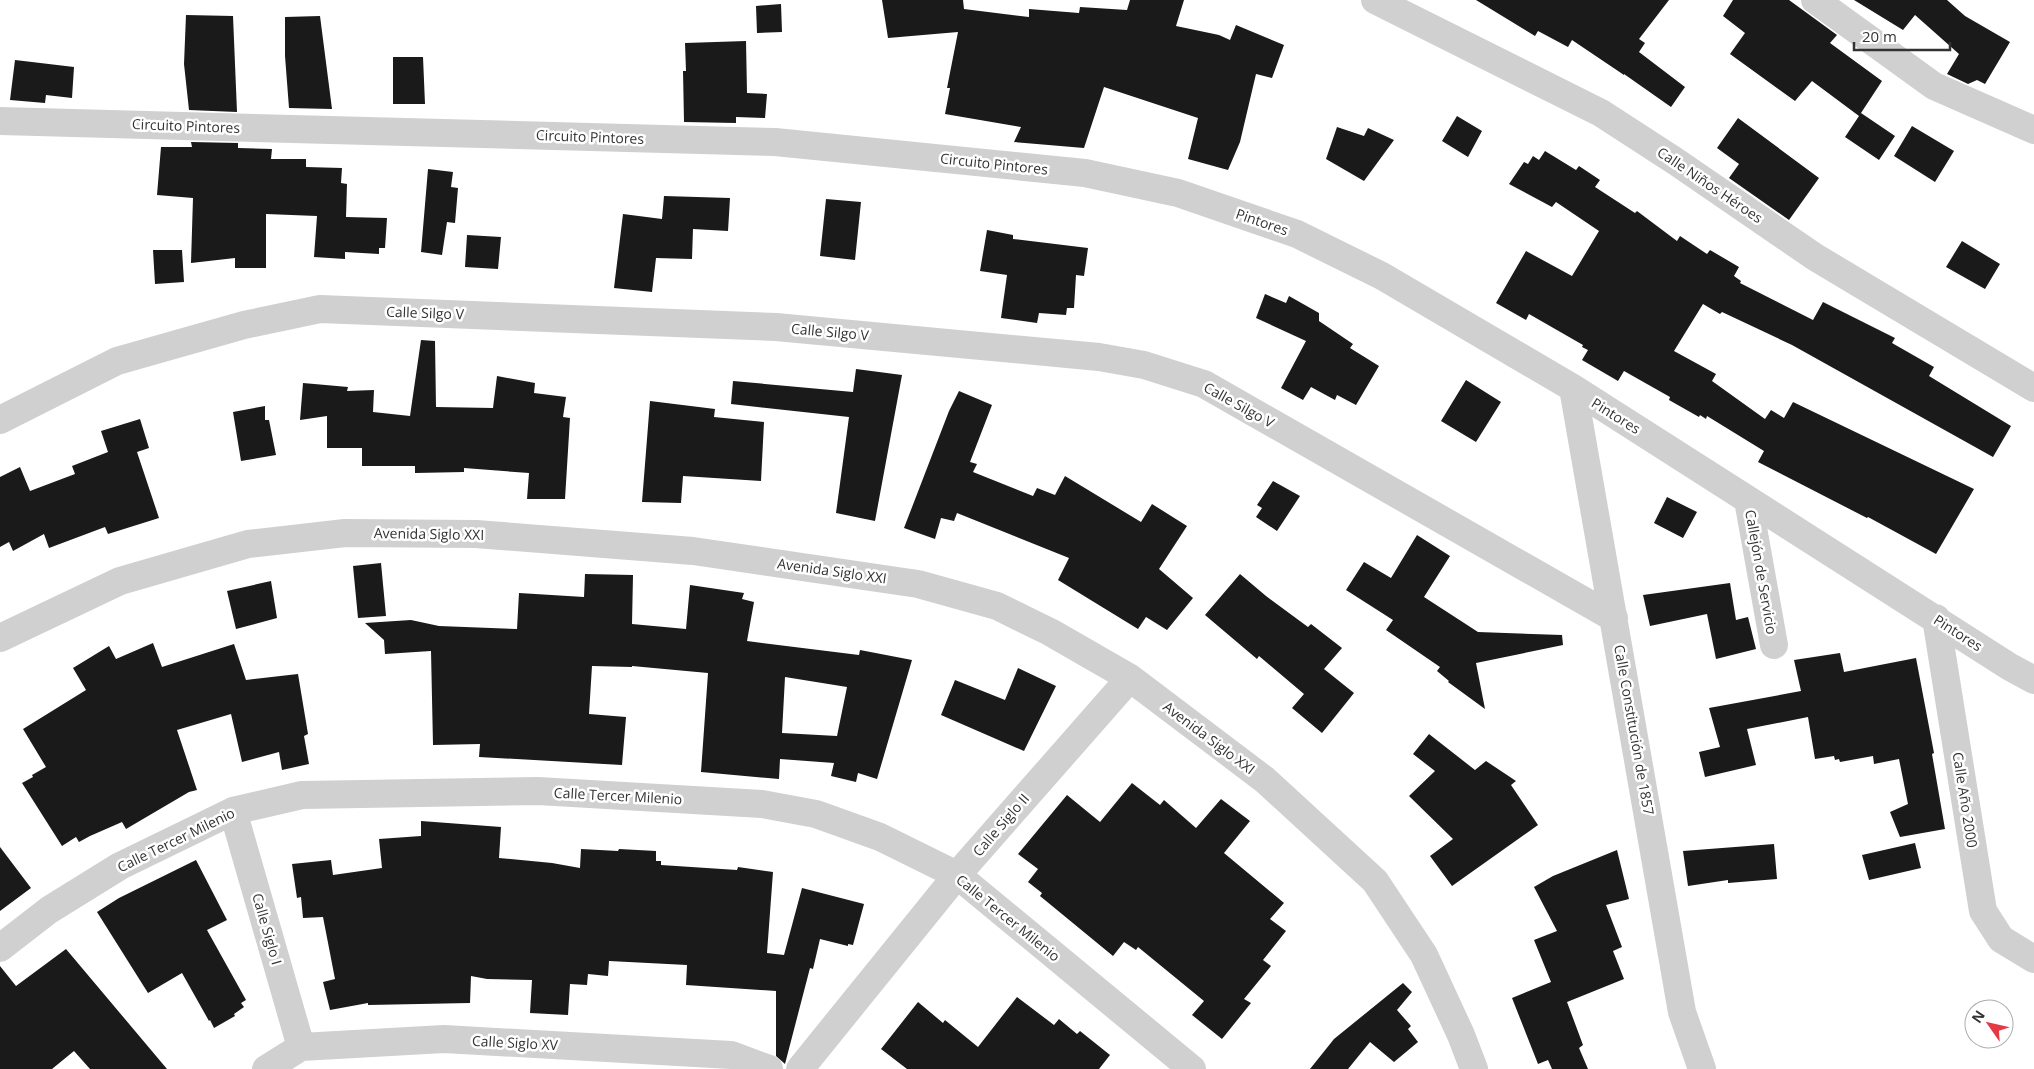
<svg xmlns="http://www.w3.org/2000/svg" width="2034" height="1069" viewBox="0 0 2034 1069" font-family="'Open Sans',sans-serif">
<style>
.building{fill:#1a1a1a;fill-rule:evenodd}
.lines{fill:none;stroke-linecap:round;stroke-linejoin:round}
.minor{stroke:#d0d0d0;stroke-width:28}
.labels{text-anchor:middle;stroke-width:5;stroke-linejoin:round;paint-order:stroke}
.street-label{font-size:14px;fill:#333;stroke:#fff}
</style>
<rect width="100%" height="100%" fill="#fff"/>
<path class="building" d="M 882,0 L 963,0 L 964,9 L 1029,17 L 1029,9 L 1079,13 L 1080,7 L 1127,10 L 1130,0 L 1184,0 L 1176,26 L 1219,35 L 1230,40 L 1236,25 L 1284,45 L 1272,78 L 1256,74 L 1240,142 L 1228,170 L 1188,159 L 1198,118 L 1104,87 L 1084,148 L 1014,142 L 1021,127 L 945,114 L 950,88 L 947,88 L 958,32 L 888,38 Z
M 1476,0 L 1669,0 L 1639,39 L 1645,43 L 1639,52 L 1685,87 L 1671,107 L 1624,74 L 1624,75 L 1572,40 L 1568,47 L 1538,31 L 1535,36 Z
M 1733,0 L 1789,0 L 1837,35 L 1830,43 L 1882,81 L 1859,116 L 1812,81 L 1795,101 L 1730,54 L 1745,33 L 1723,16 Z
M 1854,0 L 1947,0 L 1965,16 L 2010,42 L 1985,84 L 1977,80 L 1968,84 L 1947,74 L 1959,54 L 1915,15 L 1903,30 Z
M 781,4 L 782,32 L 757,33 L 756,6 Z
M 186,15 L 233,16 L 237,112 L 189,110 L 184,64 Z
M 320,16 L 332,109 L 289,108 L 285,56 L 285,17 Z
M 746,41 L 747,93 L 767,94 L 765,118 L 736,117 L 736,123 L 684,122 L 683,71 L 686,71 L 685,43 Z
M 393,57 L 423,57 L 425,104 L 393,104 Z
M 15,60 L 74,67 L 72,98 L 46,95 L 45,103 L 10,100 Z
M 1861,113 L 1895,136 L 1879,160 L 1845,137 Z
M 1457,116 L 1482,131 L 1468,157 L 1442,141 Z
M 1738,118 L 1819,178 L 1789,220 L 1729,178 L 1739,164 L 1717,148 Z
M 1912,126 L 1954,151 L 1935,182 L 1894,156 Z
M 1337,127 L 1364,136 L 1368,128 L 1394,140 L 1364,181 L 1326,159 Z
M 191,142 L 238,143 L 238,148 L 272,149 L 271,159 L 306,159 L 306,167 L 342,168 L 341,183 L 347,184 L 346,217 L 387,218 L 385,248 L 379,248 L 379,254 L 345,252 L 345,259 L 314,257 L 317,216 L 266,214 L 266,268 L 235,268 L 235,258 L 191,263 L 193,198 L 157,195 L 161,147 L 192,147 Z
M 1545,151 L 1576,170 L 1579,166 L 1600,180 L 1595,187 L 1635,213 L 1637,211 L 1677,241 L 1680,236 L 1707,254 L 1710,250 L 1739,267 L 1734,276 L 1741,281 L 1740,283 L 1813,320 L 1823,302 L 1895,338 L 1892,343 L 1934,367 L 1929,376 L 2011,426 L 1993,457 L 1792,345 L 1722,312 L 1720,314 L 1703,304 L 1674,351 L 1716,374 L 1712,381 L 1765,419 L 1771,410 L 1784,418 L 1793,402 L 1974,489 L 1936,554 L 1868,517 L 1867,518 L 1758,462 L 1764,451 L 1707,416 L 1706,419 L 1700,415 L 1699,417 L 1669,400 L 1670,397 L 1624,371 L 1618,381 L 1582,360 L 1588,350 L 1582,347 L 1583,345 L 1529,314 L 1526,320 L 1496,303 L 1526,251 L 1572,276 L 1599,231 L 1556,202 L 1552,207 L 1509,184 L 1524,162 L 1528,164 L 1533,156 L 1539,160 Z
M 428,169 L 453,172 L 451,187 L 458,188 L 455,223 L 447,222 L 442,255 L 421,252 Z
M 664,196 L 730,198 L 728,231 L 693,229 L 692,259 L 656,258 L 652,292 L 614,288 L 623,214 L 662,219 Z
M 826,199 L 861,202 L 855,260 L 820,256 Z
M 987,230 L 1013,235 L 1013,239 L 1088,248 L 1084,276 L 1076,275 L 1074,308 L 1067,308 L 1066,315 L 1039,313 L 1037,323 L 1001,318 L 1007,275 L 980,271 Z
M 467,235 L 501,237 L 498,269 L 465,267 Z
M 1962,241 L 2000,264 L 1985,289 L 1946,267 Z
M 153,250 L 182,250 L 184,282 L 155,284 Z
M 1265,294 L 1286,303 L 1289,296 L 1319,313 L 1319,321 L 1353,344 L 1350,348 L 1379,366 L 1356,405 L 1337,395 L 1335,400 L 1311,387 L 1303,400 L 1281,388 L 1306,341 L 1256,318 Z
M 421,340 L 435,341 L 436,407 L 493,408 L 497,376 L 535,383 L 534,393 L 566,397 L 563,417 L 570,418 L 565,499 L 527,499 L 529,473 L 464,468 L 464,472 L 415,473 L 415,466 L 362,466 L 362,448 L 327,448 L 327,416 L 300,420 L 303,383 L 348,387 L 347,391 L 374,390 L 373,412 L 410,416 Z
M 856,369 L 902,375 L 875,521 L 836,513 L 849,417 L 731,404 L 733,381 L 853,392 Z
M 1466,380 L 1501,402 L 1476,442 L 1441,421 Z
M 959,391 L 992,405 L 970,462 L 977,464 L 973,472 L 1033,496 L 1037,488 L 1055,495 L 1065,476 L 1141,522 L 1152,504 L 1187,526 L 1159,569 L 1193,598 L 1167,630 L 1146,617 L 1138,629 L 1058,580 L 1069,558 L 957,513 L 954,521 L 941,518 L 935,539 L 904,528 L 949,411 Z
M 650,401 L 715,409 L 714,417 L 764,422 L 761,481 L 683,476 L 681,503 L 642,502 Z
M 265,406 L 265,420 L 269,420 L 276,455 L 241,461 L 233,412 Z
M 140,419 L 149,448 L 137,452 L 159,518 L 108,534 L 105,527 L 49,548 L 44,534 L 13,551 L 9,542 L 0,547 L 0,477 L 20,467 L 30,491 L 75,474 L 72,466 L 108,452 L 101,431 Z
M 1273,481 L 1300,496 L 1277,531 L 1256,517 L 1262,508 L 1257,505 Z
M 1667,497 L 1697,512 L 1683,538 L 1654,523 Z
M 1417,535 L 1450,556 L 1424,597 L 1478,632 L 1562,635 L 1563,645 L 1476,663 L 1485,709 L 1448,682 L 1449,681 L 1437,671 L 1440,667 L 1386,630 L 1393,620 L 1346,590 L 1364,562 L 1391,578 Z
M 381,563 L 386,616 L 358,618 L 353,566 Z
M 585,574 L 633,575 L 632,624 L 686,629 L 690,585 L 744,593 L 742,599 L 754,602 L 747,641 L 859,655 L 860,650 L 912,660 L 877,779 L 858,773 L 856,782 L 831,776 L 834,763 L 780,759 L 779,779 L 701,772 L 708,673 L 632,666 L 632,667 L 592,666 L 589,714 L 626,717 L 622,765 L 479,757 L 480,744 L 433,745 L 431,651 L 385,654 L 384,640 L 365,623 L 411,620 L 439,626 L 517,629 L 519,593 L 584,597 ZM 785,677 L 847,687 L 837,736 L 782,733 Z
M 1240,574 L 1266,596 L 1308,627 L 1311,624 L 1342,648 L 1324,669 L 1354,693 L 1322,733 L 1292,708 L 1304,694 L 1259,656 L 1257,659 L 1205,615 Z
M 271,581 L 277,618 L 236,629 L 227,591 Z
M 1730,583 L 1736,620 L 1748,617 L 1756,649 L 1716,659 L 1707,614 L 1650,626 L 1643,595 Z
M 153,643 L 162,667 L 234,644 L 246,680 L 298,674 L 308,734 L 304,736 L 309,764 L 282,770 L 279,752 L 242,762 L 231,714 L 177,730 L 197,790 L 189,792 L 126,829 L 122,822 L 90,836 L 79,842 L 76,837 L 62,846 L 22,783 L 33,777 L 32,775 L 46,767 L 23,729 L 86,690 L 73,668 L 109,646 L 116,659 Z
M 1840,653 L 1844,672 L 1916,658 L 1934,753 L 1932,754 L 1945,829 L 1900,837 L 1890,812 L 1908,804 L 1899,759 L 1874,764 L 1873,756 L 1840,762 L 1839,759 L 1835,760 L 1834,756 L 1815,759 L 1808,717 L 1747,729 L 1756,765 L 1705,777 L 1699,752 L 1720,747 L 1709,708 L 1801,691 L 1794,660 Z
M 1018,668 L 1056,686 L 1024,751 L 941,715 L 955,680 L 1005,700 Z
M 1429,734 L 1475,770 L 1486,761 L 1516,781 L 1511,785 L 1538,825 L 1452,886 L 1430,856 L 1453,839 L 1409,796 L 1435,771 L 1413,754 Z
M 1132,783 L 1160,805 L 1164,800 L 1196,828 L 1221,799 L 1250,821 L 1224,853 L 1284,903 L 1270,919 L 1286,931 L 1263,960 L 1271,966 L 1244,999 L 1251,1003 L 1222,1039 L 1192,1015 L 1204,1001 L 1138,947 L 1136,950 L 1124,942 L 1113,956 L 1040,896 L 1042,893 L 1028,882 L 1038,869 L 1018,854 L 1067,795 L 1100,822 Z
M 421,821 L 501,827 L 499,858 L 552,863 L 580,868 L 581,849 L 618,851 L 619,849 L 656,851 L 656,861 L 661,861 L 661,865 L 737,870 L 738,867 L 773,872 L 767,953 L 784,955 L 802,888 L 864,904 L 853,945 L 848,944 L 848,946 L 820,939 L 813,969 L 810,968 L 785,1064 L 776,1056 L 776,991 L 686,985 L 687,965 L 609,961 L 608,976 L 588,974 L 587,985 L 570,984 L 568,1015 L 530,1013 L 532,980 L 487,979 L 471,976 L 470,1003 L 368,1005 L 368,1003 L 330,1010 L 323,982 L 335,979 L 323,917 L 303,918 L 301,897 L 297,898 L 292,864 L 331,860 L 333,875 L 382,868 L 379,839 L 421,836 Z
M 1915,843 L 1921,868 L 1869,880 L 1862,855 Z
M 1774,844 L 1777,879 L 1728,883 L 1728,880 L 1688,886 L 1683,851 Z
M 0,847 L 31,888 L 0,911 Z
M 1617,850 L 1629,899 L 1606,905 L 1622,947 L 1613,951 L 1624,979 L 1567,1002 L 1583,1045 L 1579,1048 L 1588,1069 L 1552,1069 L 1548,1060 L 1538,1064 L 1512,998 L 1551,982 L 1534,940 L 1557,931 L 1534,887 L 1553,876 Z
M 196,860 L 227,920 L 207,930 L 246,1000 L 241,1003 L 244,1007 L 234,1014 L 235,1016 L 214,1028 L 210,1020 L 209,1021 L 182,973 L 148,993 L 97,912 L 119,898 Z
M 66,949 L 167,1069 L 90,1069 L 74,1051 L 52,1069 L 0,1069 L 0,966 L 16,986 Z
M 1403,983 L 1412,992 L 1397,1010 L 1411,1026 L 1408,1029 L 1418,1042 L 1394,1062 L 1370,1042 L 1348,1069 L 1310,1069 L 1334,1039 Z
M 1017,997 L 1054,1025 L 1059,1019 L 1077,1034 L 1080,1031 L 1110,1055 L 1099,1069 L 907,1069 L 881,1049 L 918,1002 L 943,1023 L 945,1020 L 978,1047 Z"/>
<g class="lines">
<path class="minor" d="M 1375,0 L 1601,113 L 1675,161 L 1815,257 L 2034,388
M 1815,0 L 1934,86 L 2034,130
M 0,121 L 775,142 L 1085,173 L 1178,193 L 1297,234 L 1382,276 L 1573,388 L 2010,667 L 2034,680
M 1573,388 L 1682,1012 L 1702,1069
M 0,420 L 117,361 L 244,325 L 320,309 L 776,327 L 1099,357 L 1144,365 L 1204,384 L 1614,618
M 1748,500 L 1774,645
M 1936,618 L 1983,911 L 2001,939 L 2034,959
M 0,638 L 120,581 L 248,544 L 345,533 L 476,534 L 693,551 L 918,584 L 997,606 L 1050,632 L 1130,678 L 1265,780 L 1375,881 L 1424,955 L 1461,1035 L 1474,1069
M 233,811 L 301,1047
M 0,948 L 49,910 L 120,866 L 233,811 L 302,795 L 538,791 L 762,804 L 816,814 L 880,837 L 957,875 L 1192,1069
M 266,1069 L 301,1047 L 444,1039 L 731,1055 L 769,1069
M 800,1069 L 957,875 L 1130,678"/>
</g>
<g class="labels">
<g class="street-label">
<text transform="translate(186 126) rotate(2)" y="5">Circuito Pintores</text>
<text transform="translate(590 137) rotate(2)" y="5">Circuito Pintores</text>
<text transform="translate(994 164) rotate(6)" y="5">Circuito Pintores</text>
<text transform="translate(1710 185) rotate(34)" y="5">Calle Niños Héroes</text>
<text transform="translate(1262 222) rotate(19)" y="5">Pintores</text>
<text transform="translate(425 313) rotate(2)" y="5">Calle Silgo V</text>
<text transform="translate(830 332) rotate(5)" y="5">Calle Silgo V</text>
<text transform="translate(1239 405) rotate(29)" y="5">Calle Silgo V</text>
<text transform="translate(1616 416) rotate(32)" y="5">Pintores</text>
<text transform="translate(429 534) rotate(1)" y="5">Avenida Siglo XXI</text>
<text transform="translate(832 571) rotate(8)" y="5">Avenida Siglo XXI</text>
<text transform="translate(1761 572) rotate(80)" y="5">Callejón de Servicio</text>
<text transform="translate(1958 633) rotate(33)" y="5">Pintores</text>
<text transform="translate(1634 730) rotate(80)" y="5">Calle Constitución de 1857</text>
<text transform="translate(1209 738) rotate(37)" y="5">Avenida Siglo XXI</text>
<text transform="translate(618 796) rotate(3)" y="5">Calle Tercer Milenio</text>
<text transform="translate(1965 800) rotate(81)" y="5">Calle Año 2000</text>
<text transform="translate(1001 825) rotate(-49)" y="5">Calle Siglo II</text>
<text transform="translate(176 840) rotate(-26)" y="5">Calle Tercer Milenio</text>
<text transform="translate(1008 918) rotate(39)" y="5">Calle Tercer Milenio</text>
<text transform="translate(267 929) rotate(74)" y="5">Calle Siglo I</text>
<text transform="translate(515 1043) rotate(3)" y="5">Calle Siglo XV</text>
</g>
</g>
<g transform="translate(1989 1024) rotate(304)"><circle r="24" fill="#ffffff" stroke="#adadad"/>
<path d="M0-4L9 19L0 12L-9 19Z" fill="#e63946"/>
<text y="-8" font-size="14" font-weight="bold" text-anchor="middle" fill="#333333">N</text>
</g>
<path d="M1854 42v8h96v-8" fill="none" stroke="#333333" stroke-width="2.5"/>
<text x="1862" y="42" font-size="15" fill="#333333" stroke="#ffffff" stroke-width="4" paint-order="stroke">20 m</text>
</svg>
